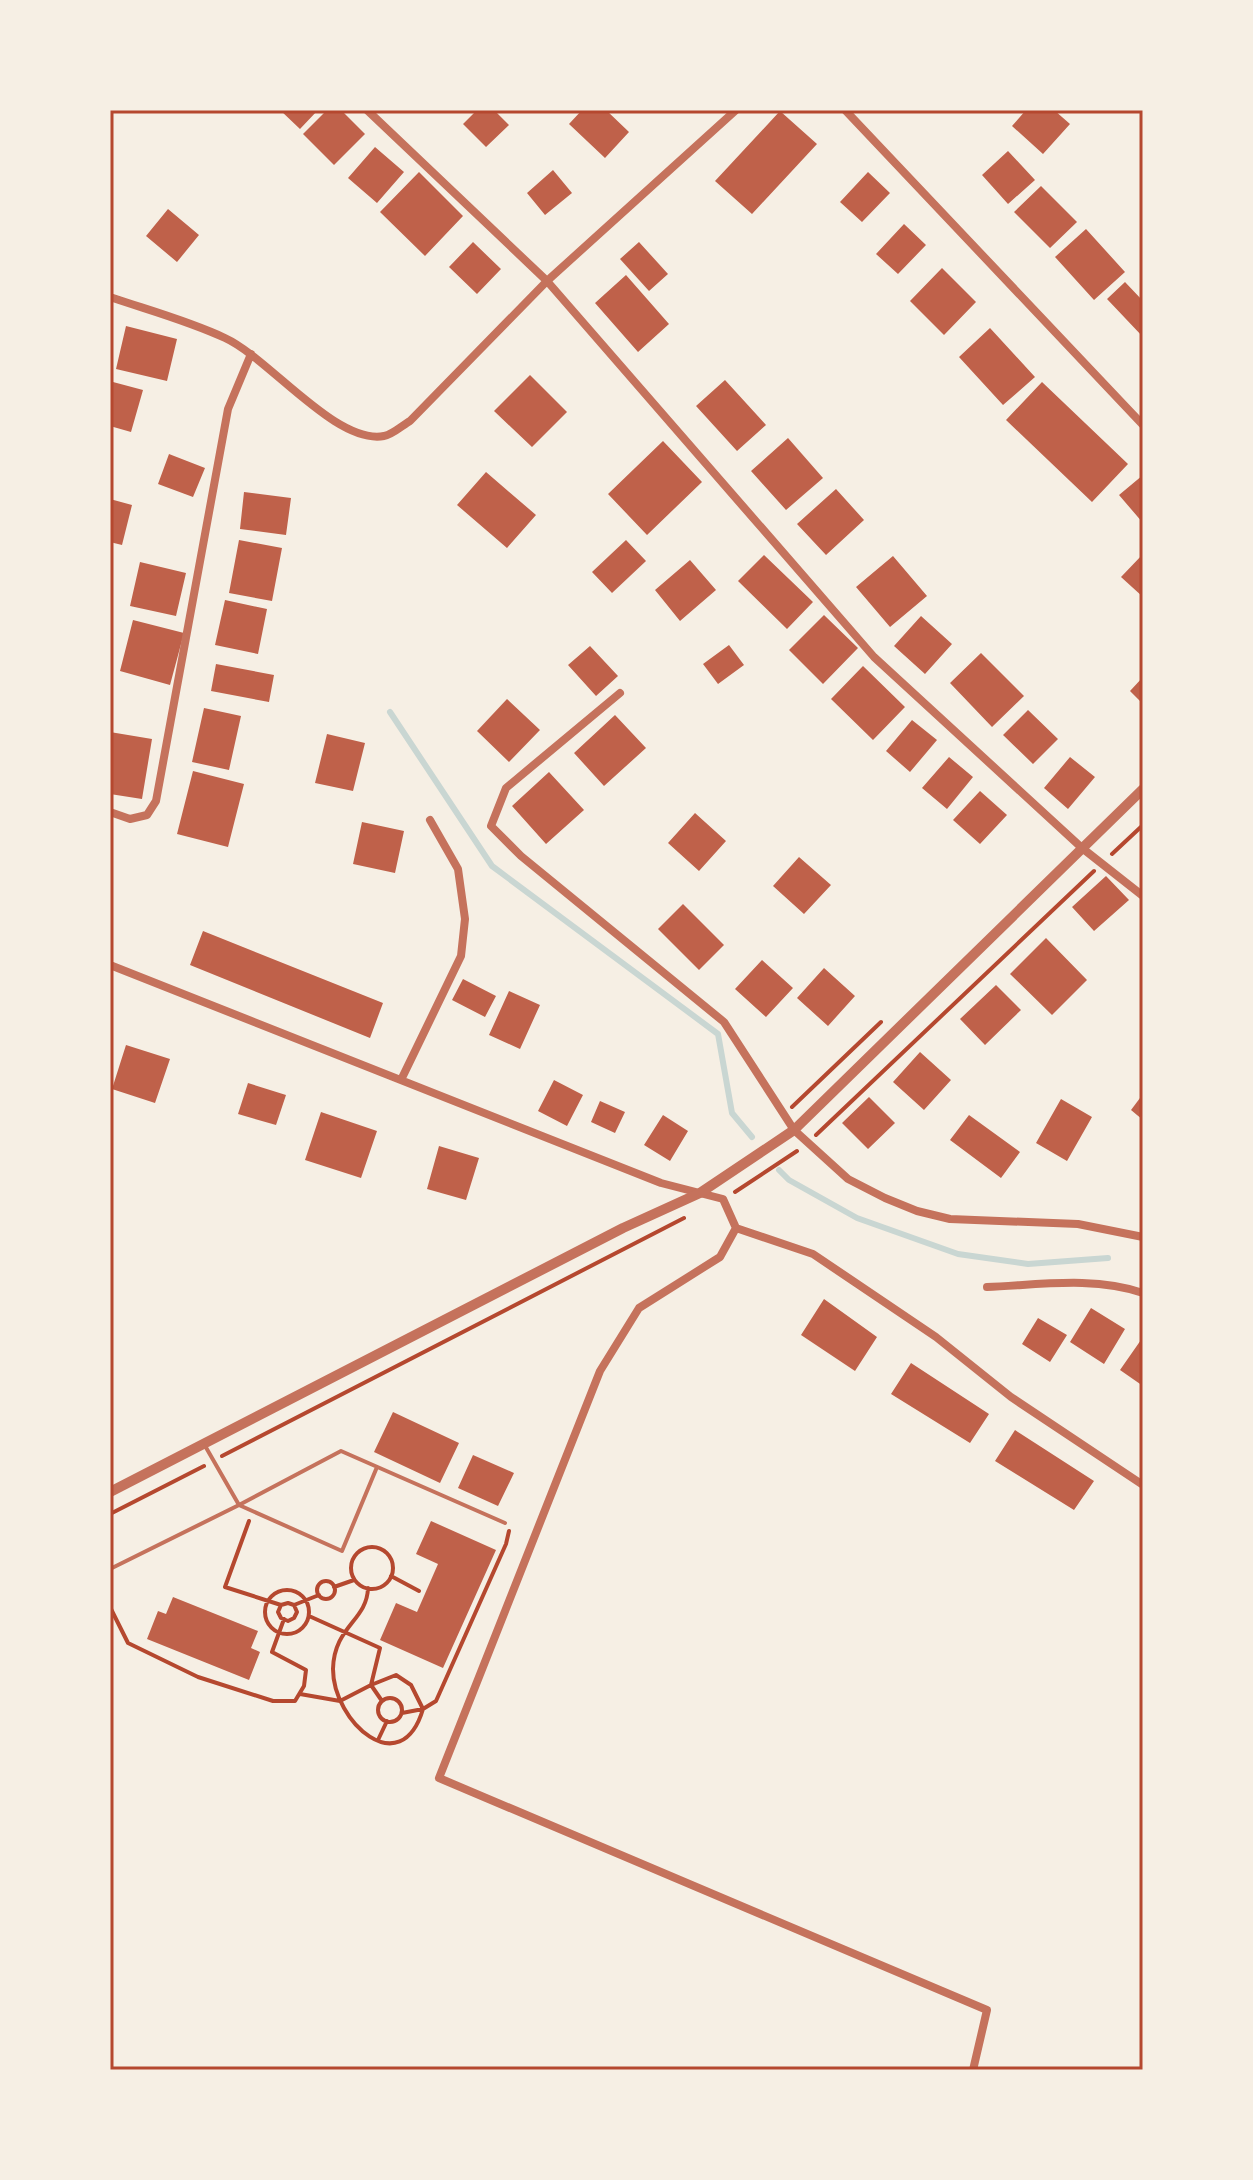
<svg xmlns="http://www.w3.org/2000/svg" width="1253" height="2180" viewBox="0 0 1253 2180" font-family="Barlow,sans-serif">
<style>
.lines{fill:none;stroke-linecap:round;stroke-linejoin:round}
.stream{stroke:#c9d6d2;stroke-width:6}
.building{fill:#bf614a}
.path{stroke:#b5482f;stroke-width:4}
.service{stroke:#c5725c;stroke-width:4}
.minor{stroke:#c5725c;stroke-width:8}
.tertiary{stroke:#c5725c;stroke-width:10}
.neatline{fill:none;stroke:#b5482f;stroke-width:3}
</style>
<rect width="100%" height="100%" fill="#f6efe4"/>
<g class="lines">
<path class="stream" d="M 390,712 L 492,866 L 718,1034 L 732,1113 L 752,1137
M 779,1170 L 789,1180 L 857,1218 L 958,1254 L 1028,1264 L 1108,1258"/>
</g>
<path class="building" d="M 280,110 L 318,110 L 300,129 Z
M 327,110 L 341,110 L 365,134 L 334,165 L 303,134 Z
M 477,110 L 494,110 L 509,125 L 486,147 L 463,124 Z
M 582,110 L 606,110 L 629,132 L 605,158 L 569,124 Z
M 1026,110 L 1054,110 L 1070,124 L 1043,154 L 1012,126 Z
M 780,111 L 817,144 L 752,214 L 715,181 Z
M 375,147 L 404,172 L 377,203 L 348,178 Z
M 1008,151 L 1035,180 L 1008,204 L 982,175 Z
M 553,170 L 572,193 L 545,215 L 527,193 Z
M 419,172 L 463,216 L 425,256 L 380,212 Z
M 868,172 L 890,193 L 862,222 L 840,202 Z
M 1041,186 L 1077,222 L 1050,248 L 1014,212 Z
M 168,209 L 199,235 L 177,262 L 146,236 Z
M 904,224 L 926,245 L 898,274 L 876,254 Z
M 1086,229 L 1125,272 L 1094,300 L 1055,257 Z
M 473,242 L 501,269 L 477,294 L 449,267 Z
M 639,242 L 668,274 L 649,291 L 620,259 Z
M 942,268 L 976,302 L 944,335 L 910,301 Z
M 626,275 L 669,324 L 638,352 L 595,303 Z
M 1125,282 L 1143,301 L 1143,337 L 1107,299 Z
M 126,326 L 177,339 L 167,381 L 116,369 Z
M 990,328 L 1035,377 L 1003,405 L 959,357 Z
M 530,375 L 567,412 L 532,447 L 494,411 Z
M 725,380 L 766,425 L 737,451 L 696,406 Z
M 113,382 L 143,390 L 131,432 L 110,426 L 110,393 Z
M 1042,382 L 1128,464 L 1092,502 L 1006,420 Z
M 788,438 L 823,478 L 786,510 L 751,471 Z
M 663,441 L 702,482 L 647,535 L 608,494 Z
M 169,454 L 205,468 L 193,497 L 158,484 Z
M 486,472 L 536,515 L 507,548 L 457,505 Z
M 1143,475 L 1143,523 L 1119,495 Z
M 836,489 L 864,520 L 826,555 L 797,524 Z
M 244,492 L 291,498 L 286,535 L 240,529 Z
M 110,499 L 132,505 L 122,545 L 110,542 Z
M 239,540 L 282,548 L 272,601 L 229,593 Z
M 626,540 L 646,561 L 612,593 L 592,572 Z
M 1143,554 L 1143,597 L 1121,577 Z
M 764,555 L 813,602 L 787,629 L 738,581 Z
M 893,556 L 927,596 L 890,627 L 856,587 Z
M 690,560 L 716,590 L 680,621 L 655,590 Z
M 140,562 L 186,573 L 176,616 L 130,606 Z
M 225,600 L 267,609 L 258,654 L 215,645 Z
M 824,615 L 858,648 L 823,684 L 789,650 Z
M 921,616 L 952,644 L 925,674 L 894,646 Z
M 133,620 L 184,633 L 170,685 L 120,671 Z
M 729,645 L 744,665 L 718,684 L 703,664 Z
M 590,646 L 618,676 L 596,696 L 568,665 Z
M 981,653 L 1024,696 L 992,727 L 950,683 Z
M 216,664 L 274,675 L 269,702 L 211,691 Z
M 863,666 L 905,707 L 873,740 L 831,699 Z
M 1143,677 L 1143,704 L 1130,691 Z
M 507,699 L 540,730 L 509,762 L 477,731 Z
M 204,708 L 241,716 L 229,770 L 192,762 Z
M 1028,710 L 1058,739 L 1033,764 L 1003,735 Z
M 615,715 L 646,748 L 604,786 L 574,753 Z
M 912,720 L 937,740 L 910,772 L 886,751 Z
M 110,732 L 152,739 L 142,799 L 110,794 Z
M 327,734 L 365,743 L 353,791 L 315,783 Z
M 949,757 L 973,777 L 947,809 L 922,788 Z
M 1070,757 L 1095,777 L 1068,809 L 1044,788 Z
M 193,771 L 244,784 L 228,847 L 177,834 Z
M 549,772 L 584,810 L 546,844 L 512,806 Z
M 980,791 L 1007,815 L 980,844 L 953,820 Z
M 695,813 L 726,841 L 699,871 L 668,843 Z
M 362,822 L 404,831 L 395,873 L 353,864 Z
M 799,857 L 831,885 L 804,914 L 773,886 Z
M 1106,876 L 1129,900 L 1094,931 L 1072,907 Z
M 683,904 L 724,945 L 699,970 L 658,929 Z
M 203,931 L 383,1003 L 370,1038 L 190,965 Z
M 1046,938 L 1087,980 L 1052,1015 L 1010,974 Z
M 762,960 L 793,988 L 766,1017 L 735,989 Z
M 824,968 L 855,996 L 828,1026 L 797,998 Z
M 463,979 L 496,996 L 485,1017 L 452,1000 Z
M 996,985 L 1021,1010 L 985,1045 L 960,1019 Z
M 509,991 L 540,1005 L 520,1049 L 489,1035 Z
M 126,1045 L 170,1059 L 155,1103 L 112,1089 Z
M 920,1052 L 951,1080 L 924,1110 L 893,1082 Z
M 554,1080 L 583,1095 L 567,1126 L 538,1111 Z
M 248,1083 L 286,1095 L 276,1125 L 238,1114 Z
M 1143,1094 L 1143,1120 L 1131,1110 Z
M 869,1097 L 895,1123 L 868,1149 L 842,1123 Z
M 1061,1099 L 1092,1117 L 1067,1161 L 1036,1143 Z
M 600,1101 L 625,1112 L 615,1133 L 591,1122 Z
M 321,1112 L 377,1131 L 361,1178 L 305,1160 Z
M 663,1115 L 688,1131 L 670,1161 L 644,1145 Z
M 969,1115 L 1020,1152 L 1001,1178 L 950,1140 Z
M 439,1146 L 479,1158 L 466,1200 L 427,1189 Z
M 824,1299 L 877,1337 L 855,1371 L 801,1335 Z
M 1091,1308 L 1125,1329 L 1104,1364 L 1070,1342 Z
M 1038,1318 L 1067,1335 L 1050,1362 L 1022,1344 Z
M 1143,1337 L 1143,1386 L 1120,1370 Z
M 911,1363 L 989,1414 L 970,1443 L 891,1394 Z
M 393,1412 L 459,1443 L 440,1483 L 374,1452 Z
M 1015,1430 L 1094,1481 L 1074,1510 L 995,1461 Z
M 473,1455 L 514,1473 L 498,1506 L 458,1488 Z
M 431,1521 L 496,1550 L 443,1668 L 380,1640 L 396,1603 L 417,1612 L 438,1564 L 416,1554 Z
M 173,1597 L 258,1631 L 251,1648 L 260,1652 L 249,1680 L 147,1639 L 158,1611 L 166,1614 Z"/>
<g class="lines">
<path class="path" d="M 1112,854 L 1143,825
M 792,1107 L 881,1022
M 816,1135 L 1094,871
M 735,1192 L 797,1151
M 222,1456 L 684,1218
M 110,1514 L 204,1466
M 249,1521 L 225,1587 L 281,1605
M351 1568a21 21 0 1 1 42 0a21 21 0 1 1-42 0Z
M 391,1576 L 419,1591
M317 1590a9 9 0 1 1 18 0a9 9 0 1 1-18 0Z
M 334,1587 L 354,1580
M265 1612a22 22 0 1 1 44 0a22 22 0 1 1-44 0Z
M 294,1605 L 297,1612 L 294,1618 L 288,1621 L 281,1618 L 278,1612 L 281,1605 L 288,1603 L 294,1605 L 319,1595
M 110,1607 L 128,1643 L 198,1677 L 273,1701 L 295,1701 L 304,1686 L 306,1670 L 272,1652 L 284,1619
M 309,1616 L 380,1648 L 371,1685 L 396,1675 L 411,1685 L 423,1709 C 401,1783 333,1722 333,1669 C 334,1626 367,1621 368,1588
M 300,1694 L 340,1701 L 371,1685 L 382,1701
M378 1710a12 12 0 1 1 24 0a12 12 0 1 1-24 0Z
M 402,1713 L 423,1709 L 436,1701 L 506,1544 L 509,1531
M 378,1740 L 387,1721"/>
<path class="service" d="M 377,1467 L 342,1551 L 239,1505 L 341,1451 L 505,1523
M 110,1569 L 239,1505 L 204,1444"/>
<path class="minor" d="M 367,110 L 547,281 L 874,657 L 1082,848 L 1143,896
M 845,110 L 1143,425
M 110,297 C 148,310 189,321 225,338 C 269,358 336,445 384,436 C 392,435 403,425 410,421 L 547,281 L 736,110
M 620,693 L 506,788 L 491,826 L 521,856 L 724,1022 L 794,1130 L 848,1179 L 885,1198 L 917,1211 L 950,1219 L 1078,1224 L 1143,1237
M 110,812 L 130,819 L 147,815 L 156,801 L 228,409 L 251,354
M 110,965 L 661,1183 L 723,1199 L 736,1228 L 720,1257 L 639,1308 L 600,1371 L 439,1778 L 987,2010 L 973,2070
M 401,1080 L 461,956 L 465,919 L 458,869 L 430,820
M 736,1228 L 813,1254 L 936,1337 L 1011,1397 L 1143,1485
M 987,1287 C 1038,1285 1094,1276 1143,1293"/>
<path class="tertiary" d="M 110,1492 L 623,1228 L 700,1193 L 794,1130 L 1143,789"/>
</g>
<rect width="1253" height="2180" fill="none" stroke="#f6efe4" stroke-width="224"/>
<rect x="112" y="112" width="1029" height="1956" class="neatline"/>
</svg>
